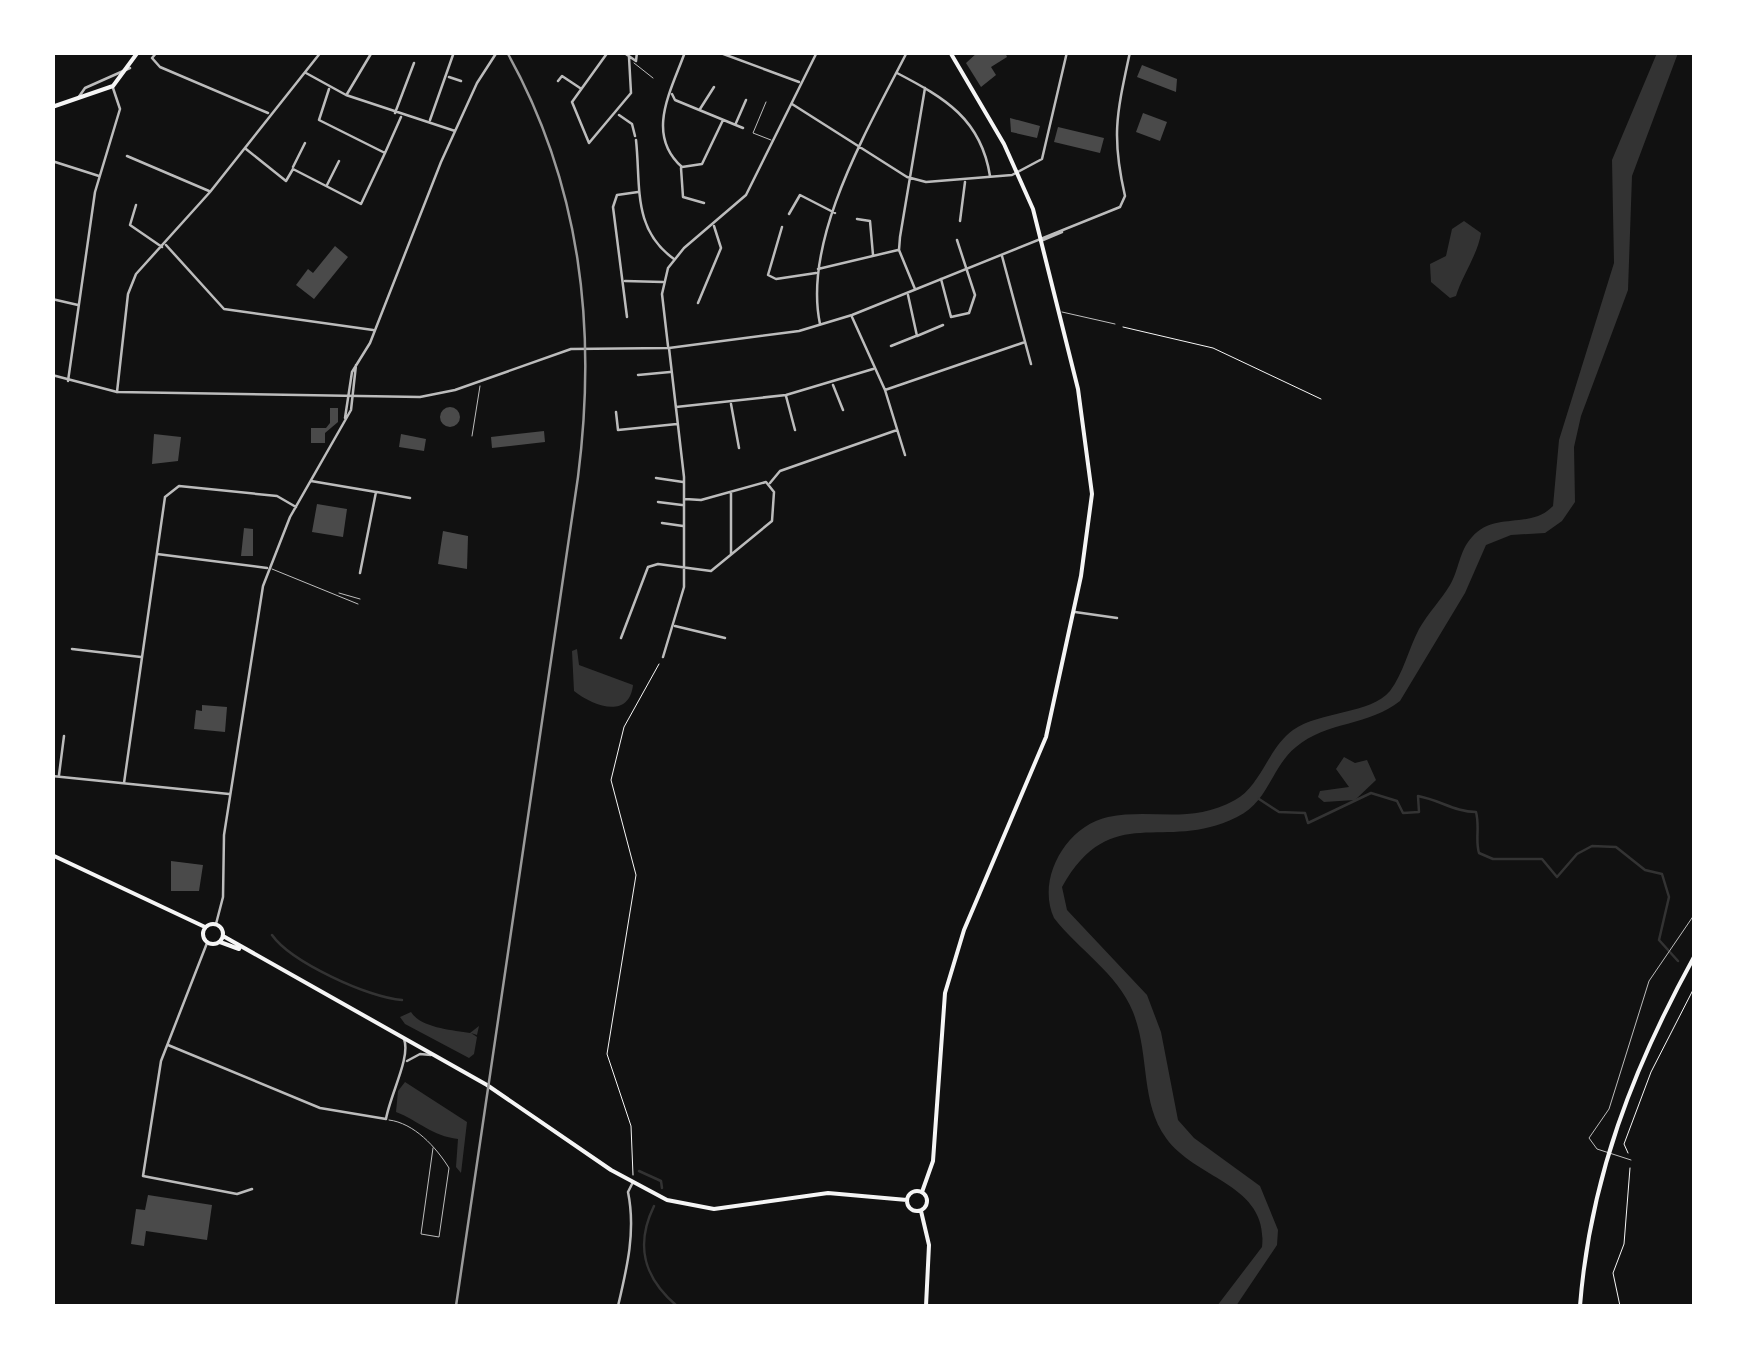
<svg xmlns="http://www.w3.org/2000/svg" width="1747" height="1359" viewBox="0 0 1747 1359" font-family="Helvetica,sans-serif">
<style>
.water{fill:#333}
.lines{fill:none;stroke-linecap:round;stroke-linejoin:round}
.stream{stroke:#333;stroke-width:2.5}
.building{fill:#4a4a4a}
.path{stroke:#f5f5f5;stroke-width:1}
.service{stroke:#bcbcbc;stroke-width:1}
.minor{stroke:#bcbcbc;stroke-width:2.5}
.tertiary{stroke:#bcbcbc;stroke-width:2.5}
.secondary{stroke:#f5f5f5;stroke-width:4}
.primary{stroke:#f5f5f5;stroke-width:4}
.rail{stroke:#9a9a9a;stroke-width:2.5}
</style>
<rect width="100%" height="100%" fill="#111"/>
<path class="water" d="M 1657,53 L 1678,53 L 1632,176 L 1628,290 L 1581,416 L 1574,447 L 1575,502 L 1562,521 L 1545,533 L 1511,535 L 1486,545 L 1465,593 L 1400,701 C 1369,726 1327,721 1296,747 C 1271,767 1269,802 1237,817 C 1163,854 1112,799 1062,887 L 1067,910 L 1147,995 L 1161,1032 L 1178,1120 L 1194,1138 L 1260,1186 L 1278,1230 L 1277,1245 L 1236,1306 L 1217,1306 L 1262,1247 C 1269,1184 1196,1180 1166,1138 C 1140,1102 1150,1055 1133,1012 C 1117,973 1079,950 1054,918 C 1036,879 1066,826 1108,817 C 1153,808 1190,825 1235,800 C 1261,786 1268,748 1293,730 C 1320,711 1371,714 1390,691 C 1403,674 1409,648 1419,629 C 1428,613 1441,600 1450,585 C 1459,570 1459,551 1472,537 C 1495,511 1530,530 1553,506 L 1559,440 L 1614,263 L 1612,160 Z
M 1464,221 L 1481,233 C 1478,254 1462,276 1456,296 L 1450,298 L 1431,282 L 1430,264 L 1446,256 L 1452,229 Z
M 577,649 L 579,665 L 633,685 C 629,720 593,706 574,691 L 572,651 Z
M 1344,757 L 1355,763 L 1367,760 L 1376,780 L 1355,800 L 1324,802 L 1318,797 L 1320,791 L 1349,787 L 1336,769 Z
M 411,1012 C 421,1028 452,1030 470,1033 L 479,1026 L 477,1035 L 471,1033 L 477,1037 L 474,1054 L 469,1058 L 405,1024 L 400,1017 Z
M 405,1082 L 467,1122 L 461,1173 L 456,1167 L 458,1139 C 432,1136 419,1121 396,1112 L 398,1091 Z"/>
<g class="lines">
<path class="stream" d="M 1259,799 L 1279,812 L 1305,813 L 1308,823 L 1371,793 L 1397,801 L 1403,813 L 1419,812 L 1418,796 C 1440,800 1455,812 1476,812 C 1480,827 1475,840 1479,853 L 1493,859 L 1542,859 L 1557,877 L 1577,854 L 1592,846 L 1616,847 L 1645,870 L 1662,874 L 1669,897 L 1659,940 L 1678,961
M 272,935 C 291,962 369,998 402,1000
M 639,1171 L 661,1181 L 662,1188
M 654,1206 C 634,1247 645,1279 677,1306"/>
</g>
<path class="building" d="M 978,52 L 1005,52 L 1007,57 L 991,67 L 996,75 L 981,87 L 966,63 Z
M 1142,65 L 1177,79 L 1176,92 L 1137,77 Z
M 1143,113 L 1167,122 L 1160,141 L 1136,132 Z
M 1010,118 L 1040,126 L 1037,138 L 1011,132 Z
M 1058,127 L 1104,138 L 1100,153 L 1054,142 Z
M 335,246 L 348,257 L 314,299 L 296,285 L 308,269 L 313,273 Z
M440 417a10 10 0 1 1 20 0a10 10 0 1 1-20 0Z
M 330,408 L 338,408 L 338,422 L 325,433 L 325,443 L 311,443 L 311,428 L 326,428 L 330,423 Z
M 544,431 L 545,442 L 492,448 L 491,437 Z
M 154,434 L 181,437 L 178,461 L 152,464 Z
M 401,434 L 426,439 L 424,451 L 399,447 Z
M 317,504 L 347,509 L 343,537 L 312,532 Z
M 244,528 L 253,529 L 253,556 L 241,556 Z
M 443,531 L 468,536 L 467,569 L 438,564 Z
M 202,705 L 227,707 L 225,732 L 194,729 L 196,710 L 202,711 Z
M 171,861 L 203,865 L 199,891 L 171,891 Z
M 148,1195 L 212,1205 L 207,1240 L 146,1231 L 144,1246 L 131,1244 L 136,1209 L 145,1210 Z"/>
<g class="lines">
<path class="path" d="M 1123,327 L 1213,348 L 1321,399
M 1628,1153 L 1624,1144 L 1651,1072 L 1694,988
M 633,1175 L 631,1126 L 607,1054 L 636,875 L 611,780 L 624,727 L 659,664
M 1620,1306 L 1613,1273 L 1624,1244 L 1630,1168"/>
<path class="service" d="M 634,63 L 653,78
M 766,102 L 753,133 L 771,140
M 1062,312 L 1115,324
M 472,436 L 480,386
M 272,569 L 358,604
M 339,593 L 360,599
M 389,1120 C 414,1123 436,1147 449,1168 L 439,1237 L 421,1234 L 433,1148
M 1631,1160 L 1597,1149 L 1589,1138 L 1609,1109 L 1649,981 L 1694,915"/>
<path class="minor" d="M 157,52 L 152,58 L 160,67 L 268,113
M 608,52 L 572,102 L 589,143 L 631,93 L 629,57
M 623,52 L 636,61 L 637,52
M 685,52 C 671,91 645,134 682,167 L 702,164 L 723,120
M 718,52 L 799,82
M 306,73 L 346,95 L 455,131
M 897,73 C 945,98 981,119 990,176
M 449,77 L 461,81
M 558,81 L 562,76 L 580,88
M 329,89 L 319,120 L 385,153 L 401,117
M 347,94 L 372,52
M 672,94 L 675,100 L 743,128
M 78,98 L 85,88 L 130,68
M 792,104 L 907,177 L 926,182 L 1012,175 L 1042,159 L 1067,52
M 700,109 L 714,87
M 395,113 L 414,63
M 619,115 L 632,124 L 635,136
M 430,120 L 454,52
M 736,123 L 746,100
M 636,140 C 641,186 632,229 674,259
M 246,149 L 286,181 L 293,169 L 361,204 L 385,153
M 127,156 L 209,191
M 52,161 L 99,176
M 293,167 L 305,143
M 681,168 L 683,197 L 704,203
M 327,185 L 339,161
M 136,205 L 130,225 L 162,247
M 789,214 L 800,195 L 835,213
M 857,219 L 870,221 L 873,255
M 960,221 L 965,182
M 782,227 L 768,275 L 776,279 L 816,273
M 166,245 L 224,309 L 373,330
M 1002,256 L 1031,364
M 818,269 L 898,250
M 941,279 L 951,317 L 969,313 L 975,295 L 957,240
M 625,281 L 663,282
M 915,289 L 899,250 L 900,237 L 925,88
M 908,295 L 917,336 L 943,325
M 52,299 L 78,305
M 698,303 L 721,248 L 714,226
M 627,317 L 613,207 L 617,195 L 638,192
M 852,317 L 885,390 L 905,455
M 820,324 C 802,239 869,127 907,52
M 891,346 L 916,336
M 638,375 L 670,372
M 68,381 L 95,192 L 120,109 L 113,88
M 833,385 L 843,410
M 885,390 L 1025,342
M 117,392 L 128,294 L 136,274 L 210,192 L 321,52
M 786,396 L 795,430
M 731,404 L 739,448
M 676,407 L 786,395 L 873,369
M 616,412 L 618,430 L 677,424
M 345,418 L 352,372 L 370,343 L 441,162 L 477,83 L 497,52
M 656,478 L 683,482
M 311,481 L 376,492 L 360,573
M 770,483 L 780,471 L 897,430
M 377,492 L 410,498
M 731,493 L 731,554
M 658,502 L 682,505
M 662,523 L 683,526
M 157,554 L 267,568
M 1075,612 L 1117,618
M 675,626 L 725,638
M 621,638 L 648,567 L 658,564 L 711,571 L 772,521 L 774,492 L 766,482 L 701,500 L 685,499
M 72,649 L 141,657
M 663,657 L 684,587 L 684,477 L 669,348
M 59,775 L 64,736
M 52,776 L 229,794
M 124,783 L 165,497 L 179,486 L 277,496 L 296,507
M 216,924 L 223,897 L 224,835 L 263,586 L 290,517 L 351,410 L 356,365
M 207,943 L 161,1061 L 143,1176 L 237,1194 L 252,1189
M 168,1045 L 320,1108 L 386,1119 C 390,1095 411,1057 404,1039
M 407,1061 L 420,1054 L 431,1055
M 618,1306 C 627,1268 636,1231 628,1192 L 632,1184"/>
<path class="tertiary" d="M 1043,240 L 1062,232
M 668,346 L 662,294 L 668,268 L 684,248 L 746,195 L 817,52
M 52,375 L 117,392 L 420,397 L 455,390 L 571,349 L 669,348 L 799,331 L 852,315 L 1120,207 L 1125,196 C 1111,135 1117,113 1130,52"/>
<path class="secondary" d="M 52,107 L 113,86 L 138,52
M 922,1192 L 933,1161 L 945,993 L 964,930 L 1046,737 L 1081,576 L 1092,494 L 1078,389 L 1033,209 L 1004,144 L 950,52
M 1580,1306 C 1590,1179 1633,1068 1694,957"/>
<path class="primary" d="M 52,855 L 205,927
M203 934a10 10 0 1 1 20 0a10 10 0 1 1-20 0Z
M 223,936 L 487,1085 L 611,1170 L 667,1200 L 714,1209 L 828,1193 L 907,1200
M 220,942 L 239,949
M907 1201a10 10 0 1 1 20 0a10 10 0 1 1-20 0Z
M 921,1211 L 929,1245 L 926,1306"/>
<path class="rail" d="M 456,1306 L 578,477 C 597,328 581,185 507,52"/>
</g>
<rect width="1747" height="1359" fill="none" stroke="#ffffff" stroke-width="110"/>
</svg>
